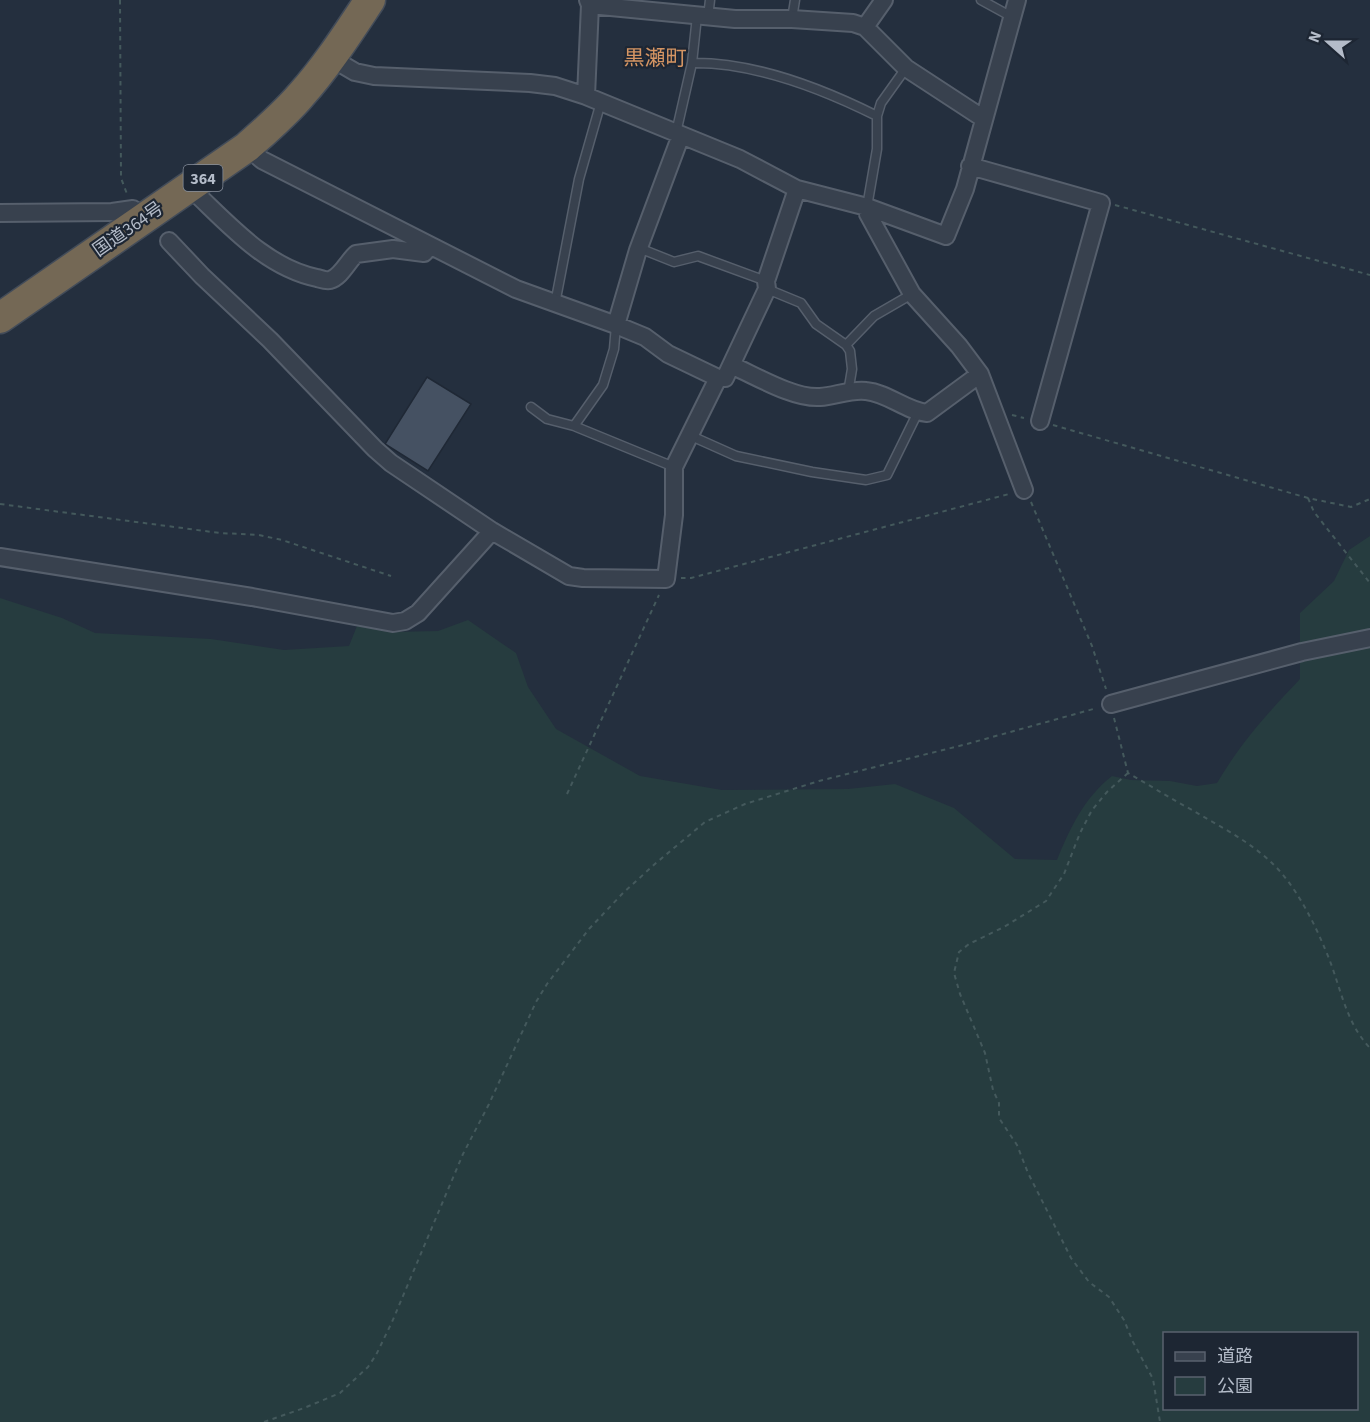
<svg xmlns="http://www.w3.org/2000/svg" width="1370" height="1422" viewBox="0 0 1370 1422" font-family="'Source Sans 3','Noto Sans JP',sans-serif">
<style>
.green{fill:#263c3f;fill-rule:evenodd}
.building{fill:#455162;stroke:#1f2835;stroke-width:1.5}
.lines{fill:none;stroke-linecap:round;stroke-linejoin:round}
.lane-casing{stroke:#565f6c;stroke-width:11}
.street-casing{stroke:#565f6c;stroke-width:20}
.highway-casing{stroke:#434c59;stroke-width:33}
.path{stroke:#44595c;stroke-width:2;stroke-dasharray:4.5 4.5;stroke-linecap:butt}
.lane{stroke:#38414e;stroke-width:8}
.street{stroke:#38414e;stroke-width:16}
.highway{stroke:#746855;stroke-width:30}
.labels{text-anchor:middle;stroke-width:4.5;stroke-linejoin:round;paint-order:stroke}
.shield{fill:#1d2633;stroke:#878f9c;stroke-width:1.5}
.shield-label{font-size:16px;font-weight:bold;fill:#b4bcc9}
.street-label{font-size:18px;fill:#b4bcc9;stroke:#1d2633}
.quarter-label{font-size:21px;fill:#d59563;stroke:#1d2633}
</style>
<rect width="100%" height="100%" fill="#242f3e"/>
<path class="green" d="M 1370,536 L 1370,1422 L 0,1422 L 0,598 L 62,618 L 95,633 L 211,639 L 284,650 L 349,646 L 357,626 L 393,632 L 438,631 L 468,620 L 516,653 L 528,687 L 556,729 L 640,776 L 722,790 L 848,789 L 895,784 L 954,808 L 1015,859 L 1057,860 C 1070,828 1084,798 1112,776 L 1131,780 L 1170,781 L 1197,786 L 1217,783 C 1242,741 1267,714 1300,679 L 1300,613 L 1334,581 L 1349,550 ZM 1164,1334 L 1356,1334 L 1356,1408 L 1164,1408 Z"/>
<path class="building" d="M 427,377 L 471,404 L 428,471 L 385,444 Z"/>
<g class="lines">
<g class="lane-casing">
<path id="lane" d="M 981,0 L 1012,17
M 708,17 L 710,0
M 792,19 L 795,0
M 692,63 C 755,62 821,88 877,116
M 676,133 L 692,63 L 697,16
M 867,207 L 877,149 L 877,116 L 881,103 L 906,68
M 639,248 L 674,262 L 698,256 L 766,281
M 767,289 L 801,303 L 816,324 L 846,345 L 850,351 L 852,369 L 848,393
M 555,304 L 579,179 L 601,102
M 846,345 L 874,316 L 912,294
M 531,407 L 547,419 L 574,426 L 674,467
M 574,426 L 603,385 L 614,349 L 616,325
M 689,435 L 736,456 L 812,472 L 866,480 L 887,475 L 918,412"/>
</g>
<g class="street-casing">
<path id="street" d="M 590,5 L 735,19 L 792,19 L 853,23 L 865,27 L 906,68 L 984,119
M 865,27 L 884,0
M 331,58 L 355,72 L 374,76 L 530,83 L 555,86 L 586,96 L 740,159 L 797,189 L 867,207 L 946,236 L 965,189 L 1017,0
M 586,96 L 590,5 L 588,0
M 247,147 L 262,160 L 516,289 L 616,325 L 645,337 L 668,354 L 718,378
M 970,166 L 1101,203 L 1040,421
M 189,187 C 227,222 264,267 317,278 C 321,279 326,281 330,280 C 341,277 348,261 356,254 L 393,249 L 424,253 L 430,246
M 867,207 L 868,214 L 912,294 L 959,346 L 980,374 L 1024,490
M 0,213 L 112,212 L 133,209 L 143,218
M 169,241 L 202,276 L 270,340 L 375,449 L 391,463 L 492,531 L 569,576 L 583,578 L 666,579 L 674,515 L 674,467 L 718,378 L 725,378 L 767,289 L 766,281 L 797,189
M 616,325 L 638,250 L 681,135
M 733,366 C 756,376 794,399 820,397 C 835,396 851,389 866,391 C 888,393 906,411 927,413 L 980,374
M 0,557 L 252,597 L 393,623 L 405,621 L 418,613 L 492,531
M 1111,704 L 1302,652 L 1370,638"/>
</g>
<g class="highway-casing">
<path id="highway" d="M 0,318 L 247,147 C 265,131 285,114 301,95 C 327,66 348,33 370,0"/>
</g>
<path class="path" d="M 120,0 L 121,178 L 127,194
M 1115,205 L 1370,275
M 1012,415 L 1024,418
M 1053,425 L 1308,498 L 1351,507 L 1370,499
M 1308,498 L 1314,512 L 1370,583
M 1031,502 L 1092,646 L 1106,689
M 0,504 L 220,533 L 259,535 L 282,540 L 391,576
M 681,578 L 691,578 L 1009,494
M 1114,718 L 1128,773 C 1149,785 1170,798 1192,810 C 1219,826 1249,841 1272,863 C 1295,885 1313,920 1325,949 C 1340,982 1344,1021 1370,1048
M 1128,773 L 1107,792 L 1092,810 L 1080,833 L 1064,874 L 1046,901 L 1004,927 L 969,944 L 959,952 L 954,973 L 960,994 L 985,1053 L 993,1090 L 999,1103 L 999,1118 L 1017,1145 L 1028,1173 L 1071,1258 L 1089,1282 L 1109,1297 L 1124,1320 L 1133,1342 L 1153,1379 L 1160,1422
M 567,794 L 659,595
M 264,1422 L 304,1408 L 340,1393 L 368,1367 L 376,1355 L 392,1322 L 463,1154 L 489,1104 L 536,1002 L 547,984 L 589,929 L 623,893 L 656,863 L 705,822 L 745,804 L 819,781 L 967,744 L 1097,708"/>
<use href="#lane" class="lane"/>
<use href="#street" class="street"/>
<use href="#highway" class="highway"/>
</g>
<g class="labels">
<rect class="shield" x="183.5" y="165" width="39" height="26" rx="4.5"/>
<g class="shield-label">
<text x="203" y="184">364</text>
</g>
<g class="street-label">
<text transform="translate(128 229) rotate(-35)" y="6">国道364号</text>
</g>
<g class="quarter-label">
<text x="655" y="65">黒瀬町</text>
</g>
</g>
<rect x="1163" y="1332" width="195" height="78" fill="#1d2633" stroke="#59626f" stroke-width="1.5"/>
<rect x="1175" y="1352" width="30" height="9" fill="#38414e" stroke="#59626f" stroke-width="1.5"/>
<text x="1217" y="1362" font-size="18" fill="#b4bcc9">道路</text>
<rect x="1175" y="1377" width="30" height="18" fill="#263c3f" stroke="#59626f" stroke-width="1.5"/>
<text x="1217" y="1392" font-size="18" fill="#b4bcc9">公園</text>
<g transform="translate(1328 42) rotate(291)" stroke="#1d2633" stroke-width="4.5" paint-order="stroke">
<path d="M0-4.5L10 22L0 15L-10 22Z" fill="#b4bcc9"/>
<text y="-9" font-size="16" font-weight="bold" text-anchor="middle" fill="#b4bcc9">N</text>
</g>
</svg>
